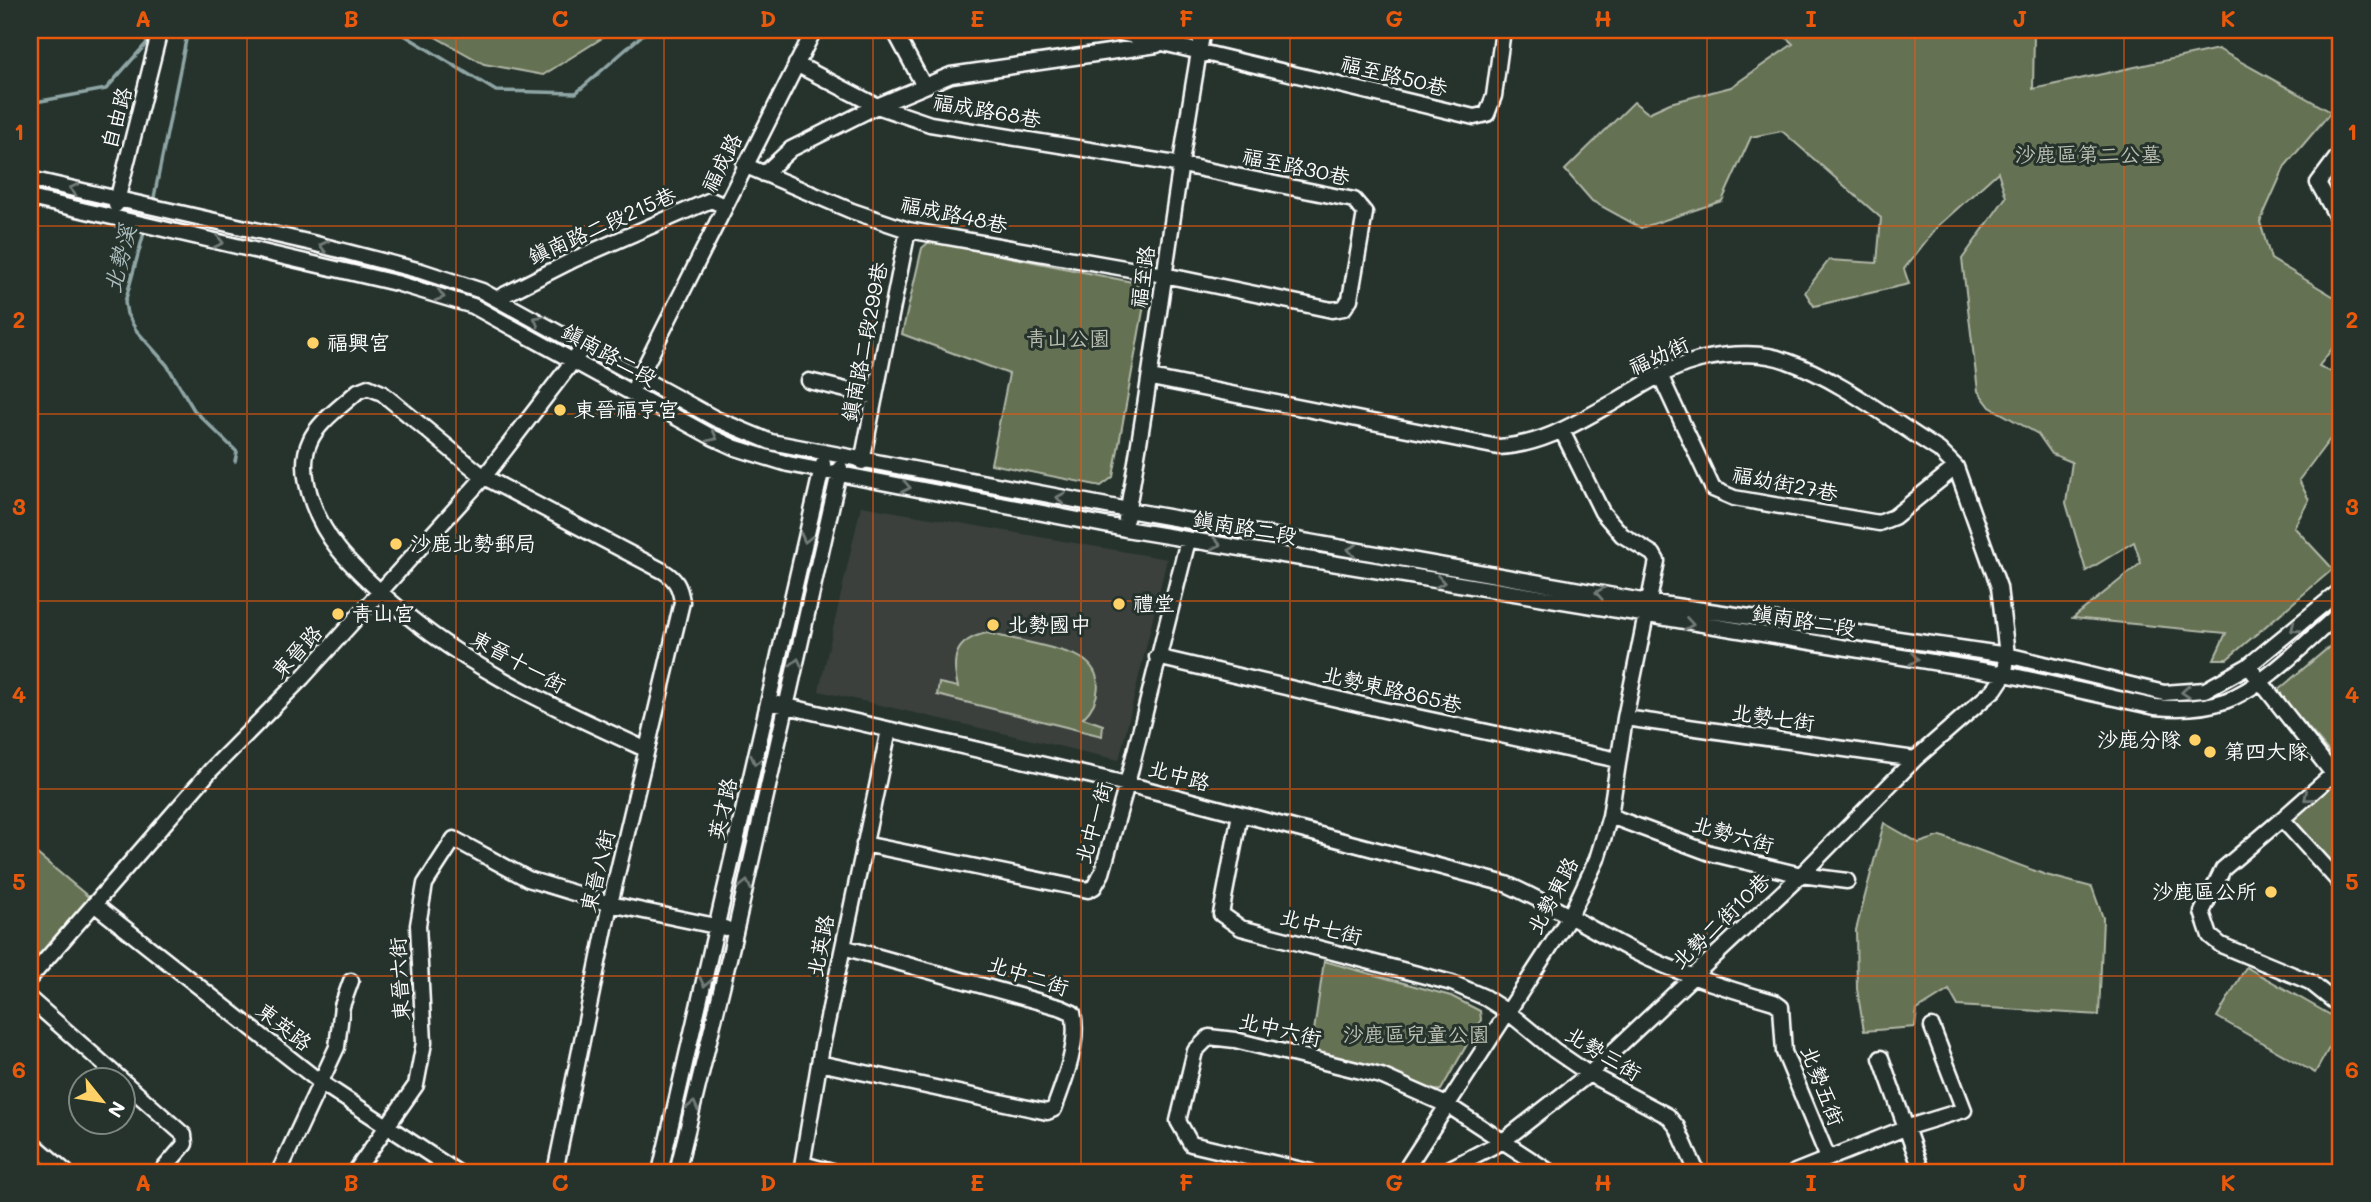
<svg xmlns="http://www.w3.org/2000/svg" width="2371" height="1202" viewBox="0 0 2371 1202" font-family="Mali,'LXGW WenKai TC',sans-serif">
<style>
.built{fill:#3b403d}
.green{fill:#657152;stroke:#b2b8a8;stroke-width:2}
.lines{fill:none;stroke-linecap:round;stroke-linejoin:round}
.stream{stroke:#8fa6a5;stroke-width:3.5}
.minor-casing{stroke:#fff;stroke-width:19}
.minor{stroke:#26332d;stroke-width:14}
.oneway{stroke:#727a76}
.grid{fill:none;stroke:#e8590c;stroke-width:2;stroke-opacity:0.55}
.poi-dot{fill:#ffd166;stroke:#26332d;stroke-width:2.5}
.labels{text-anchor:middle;stroke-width:6;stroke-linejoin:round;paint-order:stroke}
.street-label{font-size:21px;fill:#fff;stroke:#26332d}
.park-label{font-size:21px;fill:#babfb1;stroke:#26332d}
.poi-label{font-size:21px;fill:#fff;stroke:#26332d;text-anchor:start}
.water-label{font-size:23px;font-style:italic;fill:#abbcbc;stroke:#26332d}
.neatline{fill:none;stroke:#e8590c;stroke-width:2.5}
.grid-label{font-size:23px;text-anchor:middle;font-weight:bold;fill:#e8590c}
</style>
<rect width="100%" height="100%" fill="#26332d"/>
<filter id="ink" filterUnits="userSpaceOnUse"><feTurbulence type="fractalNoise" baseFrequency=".0143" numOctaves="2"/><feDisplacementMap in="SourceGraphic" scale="14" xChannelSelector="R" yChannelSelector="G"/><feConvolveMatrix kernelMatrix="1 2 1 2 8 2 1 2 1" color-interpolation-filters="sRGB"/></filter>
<g filter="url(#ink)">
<path class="built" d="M 861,506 L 1167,559 L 1119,760 L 819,691 Z"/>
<path class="green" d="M 423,30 L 615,30 L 543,75 L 484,64 Z
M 1778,30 L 2037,30 L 2034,33 L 2033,89 L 2218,49 L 2331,112 L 2285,166 L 2260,222 L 2271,259 L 2341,301 L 2341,337 L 2319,366 L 2341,377 L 2341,441 L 2330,439 L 2299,480 L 2309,500 L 2294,527 L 2333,569 L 2227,659 L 2214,659 L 2226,633 L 2073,618 L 2141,563 L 2134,542 L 2086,571 L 2066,503 L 2072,462 L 2052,454 L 2038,434 L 1990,407 L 1978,391 L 1962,259 L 2006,197 L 1998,172 L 1938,226 L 1904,269 L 1909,284 L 1814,306 L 1805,292 L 1829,260 L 1877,263 L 1881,218 L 1782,131 L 1751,137 L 1722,201 L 1641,228 L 1592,201 L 1565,170 L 1634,102 L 1648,113 L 1670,103 L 1731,87 L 1793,44 Z
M 930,241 L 1137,283 L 1146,294 L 1113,477 L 1101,486 L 991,464 L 1009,374 L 902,334 L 922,248 Z
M 987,633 C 1007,638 1067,649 1081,658 C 1106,673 1100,702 1083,718 L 1103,725 L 1102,736 L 937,695 L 939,683 L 958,687 C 951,659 954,640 987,633 Z
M 2341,637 L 2341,766 L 2277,691 Z
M 2333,780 L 2341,790 L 2341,879 L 2289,821 Z
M 1884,823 L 1919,843 L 1941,836 L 2046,875 L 2092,887 L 2103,918 L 2099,1015 L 1958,1006 L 1949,990 L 1917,1010 L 1915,1027 L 1864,1031 L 1857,989 L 1856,930 Z
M 30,848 L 91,899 L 30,974 Z
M 1324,961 L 1451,996 L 1480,1011 L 1481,1020 L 1441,1090 L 1425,1091 L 1311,1052 Z
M 2246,967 L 2341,1021 L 2341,1027 L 2315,1073 L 2217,1017 Z"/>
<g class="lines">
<path class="stream" d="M 396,30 L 496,91 L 576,93 L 648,30
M 30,103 L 106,89 L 153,36
M 153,202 L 188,30
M 145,229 L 125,302 L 127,314 L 136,330 L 167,365 L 194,410 L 237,452 L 235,461"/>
<g class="minor-casing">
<path id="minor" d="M 894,30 L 924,86
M 1108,30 L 1474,117 L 1487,114 L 1494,96 L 1503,30
M 2341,152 L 2318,183 L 2341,224
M 744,165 L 852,211 L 908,230 L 1164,275 L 1332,310 L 1344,308 L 1350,299 L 1365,213 L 1354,200 L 1182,165 L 930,124 L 877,106 L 796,64
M 764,174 L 791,149 L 877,106 L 951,75 L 1157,45
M 30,179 L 312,243 L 421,271 L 482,291 L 716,419 L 771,442 L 1128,510 L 1648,602 L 2007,655 L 2164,693 L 2205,690 L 2248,666 L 2341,590
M 30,198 L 396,283 L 473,306 L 712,437 L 736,448 L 788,464 L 1125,529 L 2005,674 L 2155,707 C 2178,709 2202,709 2225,701 C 2265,686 2308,640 2341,612
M 116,205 L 160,30
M 498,298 L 575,259 L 711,200 L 724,206
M 1660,375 L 1713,489 L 1734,498 L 1879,523 L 1894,517 L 1956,467
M 1151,378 L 1498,447 C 1543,445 1578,422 1616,401 C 1644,384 1675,364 1708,358 C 1732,353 1764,352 1787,361 C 1839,379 1892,421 1939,450 L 1956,467 L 1999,587 L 2007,655 L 2005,674 L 1995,689 L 1915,759 L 1801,875 L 1589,1074 L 1503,1141 L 1443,1172
M 809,381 L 875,397
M 636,384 L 814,30
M 862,462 L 908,230
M 1126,519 C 1156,357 1173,192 1203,30
M 1157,657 L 1384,710 L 1618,760
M 2253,672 L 2341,784
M 769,702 L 1127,784 L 1506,884 C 1549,903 1589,928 1631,950 C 1676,973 1725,988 1774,1002 L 1781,1007 L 1784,1052 L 1828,1158
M 1625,718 L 1915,759
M 1240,814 L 1221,914 L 1241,928 L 1452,983 L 1484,997 L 1509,1013 L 1554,1050 L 1589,1074 L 1668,1116 L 1677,1127 L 1697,1172
M 1610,816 L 1710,853 L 1801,875 L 1847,881
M 2282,819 L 2333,774
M 864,844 L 1088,890 L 1094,887 L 1102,873 L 1127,784 L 1188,540
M 2341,884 L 2282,819 L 2223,869 L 2202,912 L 2210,936 L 2221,945 L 2310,982 L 2341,1007
M 94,904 L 320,1082 L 457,1172
M 30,978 L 211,770 L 303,677 L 484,477 L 580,352
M 30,999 L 184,1135 L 185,1144 L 161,1172
M 1881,1058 L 1922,1172
M 819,1063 L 1047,1112 L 1054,1109 C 1064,1082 1080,1042 1073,1013 L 1062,1008 L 843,947
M 30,1141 L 66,1172
M 803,1164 L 832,1172
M 279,1172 L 337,1047 L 342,1006 L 351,981
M 355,1172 L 416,1085 L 424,1043 L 418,925 L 425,884 L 454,839 L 528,879 L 610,904 L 725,928
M 555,1172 L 610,904 L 682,602 C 680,587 676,579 663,571 L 484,477 L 382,393 L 368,387 L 358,391 C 343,405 318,422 310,441 C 301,460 306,485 313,504 C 325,539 349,563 376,588 C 453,662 549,705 645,749
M 660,1172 L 823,464
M 677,1172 L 732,946 L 840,468
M 801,1172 L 822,1046 L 889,730
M 1311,1172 L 1191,1144 L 1178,1121 L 1195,1051 L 1209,1037 L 1235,1040 L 1381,1076 L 1449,1106 L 1550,1172
M 1404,1172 L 1570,916 L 1597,859 L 1610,816 L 1625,718 L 1657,561 L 1653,554 L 1622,535 L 1602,512 L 1562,431
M 1795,1172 L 1905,1128 L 1964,1110 L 1932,1027"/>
</g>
<use href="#minor" class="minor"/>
</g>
<defs><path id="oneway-chevron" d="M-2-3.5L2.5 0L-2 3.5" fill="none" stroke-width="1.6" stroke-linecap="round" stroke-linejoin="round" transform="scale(1.75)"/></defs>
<g class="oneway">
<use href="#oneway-chevron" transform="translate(74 189) rotate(-168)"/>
<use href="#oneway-chevron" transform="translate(219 242) rotate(13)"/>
<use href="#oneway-chevron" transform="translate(324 246) rotate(-166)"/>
<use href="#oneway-chevron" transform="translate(440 296) rotate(16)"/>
<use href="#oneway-chevron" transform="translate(538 320) rotate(-151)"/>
<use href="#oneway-chevron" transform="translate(713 437) rotate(27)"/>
<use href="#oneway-chevron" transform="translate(906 487) rotate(11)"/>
<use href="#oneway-chevron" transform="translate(1061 498) rotate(-170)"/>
<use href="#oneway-chevron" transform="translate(806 538) rotate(103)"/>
<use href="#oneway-chevron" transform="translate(1216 544) rotate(10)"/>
<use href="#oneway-chevron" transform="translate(1352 550) rotate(-170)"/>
<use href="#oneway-chevron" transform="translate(1440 582) rotate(10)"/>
<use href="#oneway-chevron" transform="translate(1600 593) rotate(-170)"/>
<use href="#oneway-chevron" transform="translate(1689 624) rotate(9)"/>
<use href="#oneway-chevron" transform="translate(2295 628) rotate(141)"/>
<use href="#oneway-chevron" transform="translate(1914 659) rotate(9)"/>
<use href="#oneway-chevron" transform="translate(797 663) rotate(-77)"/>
<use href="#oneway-chevron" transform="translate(2186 692) rotate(176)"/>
<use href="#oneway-chevron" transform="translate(756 760) rotate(103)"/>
<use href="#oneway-chevron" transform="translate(2308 797) rotate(139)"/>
<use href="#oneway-chevron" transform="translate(746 885) rotate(-77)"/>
<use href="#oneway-chevron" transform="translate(705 982) rotate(103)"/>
<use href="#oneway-chevron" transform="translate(693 1106) rotate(-76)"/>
</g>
</g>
<path class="grid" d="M 247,30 L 247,1172M 456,30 L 456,1172M 664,30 L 664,1172M 873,30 L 873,1172M 1081,30 L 1081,1172M 1290,30 L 1290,1172M 1498,30 L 1498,1172M 1707,30 L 1707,1172M 1915,30 L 1915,1172M 2124,30 L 2124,1172M 30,226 L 2341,226M 30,414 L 2341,414M 30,601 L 2341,601M 30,789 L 2341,789M 30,976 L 2341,976"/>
<g class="poi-dot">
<circle cx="313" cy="343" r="7"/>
<circle cx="560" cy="410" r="7"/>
<circle cx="396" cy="544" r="7"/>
<circle cx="1119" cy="604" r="7"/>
<circle cx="338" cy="614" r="7"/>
<circle cx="993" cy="625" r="7"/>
<circle cx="2195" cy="740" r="7"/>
<circle cx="2210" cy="752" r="7"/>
<circle cx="2271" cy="892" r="7"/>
</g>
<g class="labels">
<g class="street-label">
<text transform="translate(1394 76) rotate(14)" y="7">福至路50巷</text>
<text transform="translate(987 111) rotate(10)" y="7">福成路68巷</text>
<text transform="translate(117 118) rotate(-75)" y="7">自由路</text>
<text transform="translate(722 163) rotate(-63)" y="7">福成路</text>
<text transform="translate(1296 167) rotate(12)" y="7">福至路30巷</text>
<text transform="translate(954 215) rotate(12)" y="7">福成路48巷</text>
<text transform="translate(602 226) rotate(-24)" y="7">鎮南路二段215巷</text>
<text transform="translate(1143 277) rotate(-82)" y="7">福至路</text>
<text transform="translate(865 342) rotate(-79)" y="7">鎮南路二段299巷</text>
<text transform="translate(609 355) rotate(29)" y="7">鎮南路二段</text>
<text transform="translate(1659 356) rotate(-24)" y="7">福幼街</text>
<text transform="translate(1785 484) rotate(11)" y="7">福幼街27巷</text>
<text transform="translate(1245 528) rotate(10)" y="7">鎮南路二段</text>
<text transform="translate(1804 621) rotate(9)" y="7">鎮南路二段</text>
<text transform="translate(297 652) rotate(-47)" y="7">東晉路</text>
<text transform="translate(518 662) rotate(29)" y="7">東晉十一街</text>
<text transform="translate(1392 690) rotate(13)" y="7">北勢東路865巷</text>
<text transform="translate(1773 718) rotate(8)" y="7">北勢七街</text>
<text transform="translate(1179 776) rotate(15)" y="7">北中路</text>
<text transform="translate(723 809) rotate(-77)" y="7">英才路</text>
<text transform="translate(1094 823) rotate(-74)" y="7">北中一街</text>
<text transform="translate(1733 835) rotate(16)" y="7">北勢六街</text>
<text transform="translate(598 871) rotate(-76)" y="7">東晉八街</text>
<text transform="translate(1553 896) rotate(-62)" y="7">北勢東路</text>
<text transform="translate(1721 921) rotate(-44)" y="7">北勢二街10巷</text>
<text transform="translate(1321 927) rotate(15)" y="7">北中七街</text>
<text transform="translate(821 946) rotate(-79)" y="7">北英路</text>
<text transform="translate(1028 976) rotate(18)" y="7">北中二街</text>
<text transform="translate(400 979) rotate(-93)" y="7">東晉六街</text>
<text transform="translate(284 1027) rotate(38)" y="7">東英路</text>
<text transform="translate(1280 1030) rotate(13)" y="7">北中六街</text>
<text transform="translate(1603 1054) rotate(31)" y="7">北勢三街</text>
<text transform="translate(1822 1086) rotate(69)" y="7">北勢五街</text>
</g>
<g class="park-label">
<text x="2088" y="162">沙鹿區第二公墓</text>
<text x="1068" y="346">青山公園</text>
<text x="1416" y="1042">沙鹿區兒童公園</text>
</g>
<g class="poi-label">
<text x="327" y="350">福興宮</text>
<text x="574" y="417">東晉福亨宮</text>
<text x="410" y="551">沙鹿北勢郵局</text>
<text x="1133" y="611">禮堂</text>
<text x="352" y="621">青山宮</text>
<text x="1007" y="632">北勢國中</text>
<text x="2181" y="747" text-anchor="end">沙鹿分隊</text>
<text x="2224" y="759">第四大隊</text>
<text x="2257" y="899" text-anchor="end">沙鹿區公所</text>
</g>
<g class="water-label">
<text transform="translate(120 259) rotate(-76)" y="8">北勢溪</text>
</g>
</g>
<rect width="2371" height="1202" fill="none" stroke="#26332d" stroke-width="77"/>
<g transform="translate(102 1101) rotate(120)"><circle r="33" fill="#26332d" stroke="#7d8581" stroke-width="2"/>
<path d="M0-5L12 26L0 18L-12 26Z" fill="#ffd166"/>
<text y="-10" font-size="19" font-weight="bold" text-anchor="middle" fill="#ffffff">N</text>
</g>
<rect x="38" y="38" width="2294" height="1126" class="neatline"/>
<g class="grid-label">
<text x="143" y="27">A</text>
<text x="351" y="27">B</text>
<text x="560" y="27">C</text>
<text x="768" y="27">D</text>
<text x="977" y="27">E</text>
<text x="1186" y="27">F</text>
<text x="1394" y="27">G</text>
<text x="1603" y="27">H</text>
<text x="1811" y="27">I</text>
<text x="2020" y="27">J</text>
<text x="2228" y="27">K</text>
<text x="19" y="140">1</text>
<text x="2352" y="140">1</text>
<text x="19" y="328">2</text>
<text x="2352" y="328">2</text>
<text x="19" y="515">3</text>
<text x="2352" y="515">3</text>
<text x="19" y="703">4</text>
<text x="2352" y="703">4</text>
<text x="19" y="890">5</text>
<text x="2352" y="890">5</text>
<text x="19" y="1078">6</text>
<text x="2352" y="1078">6</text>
<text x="143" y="1191">A</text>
<text x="351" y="1191">B</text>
<text x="560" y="1191">C</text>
<text x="768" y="1191">D</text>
<text x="977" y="1191">E</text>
<text x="1186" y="1191">F</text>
<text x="1394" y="1191">G</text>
<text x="1603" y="1191">H</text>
<text x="1811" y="1191">I</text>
<text x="2020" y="1191">J</text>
<text x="2228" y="1191">K</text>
</g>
</svg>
